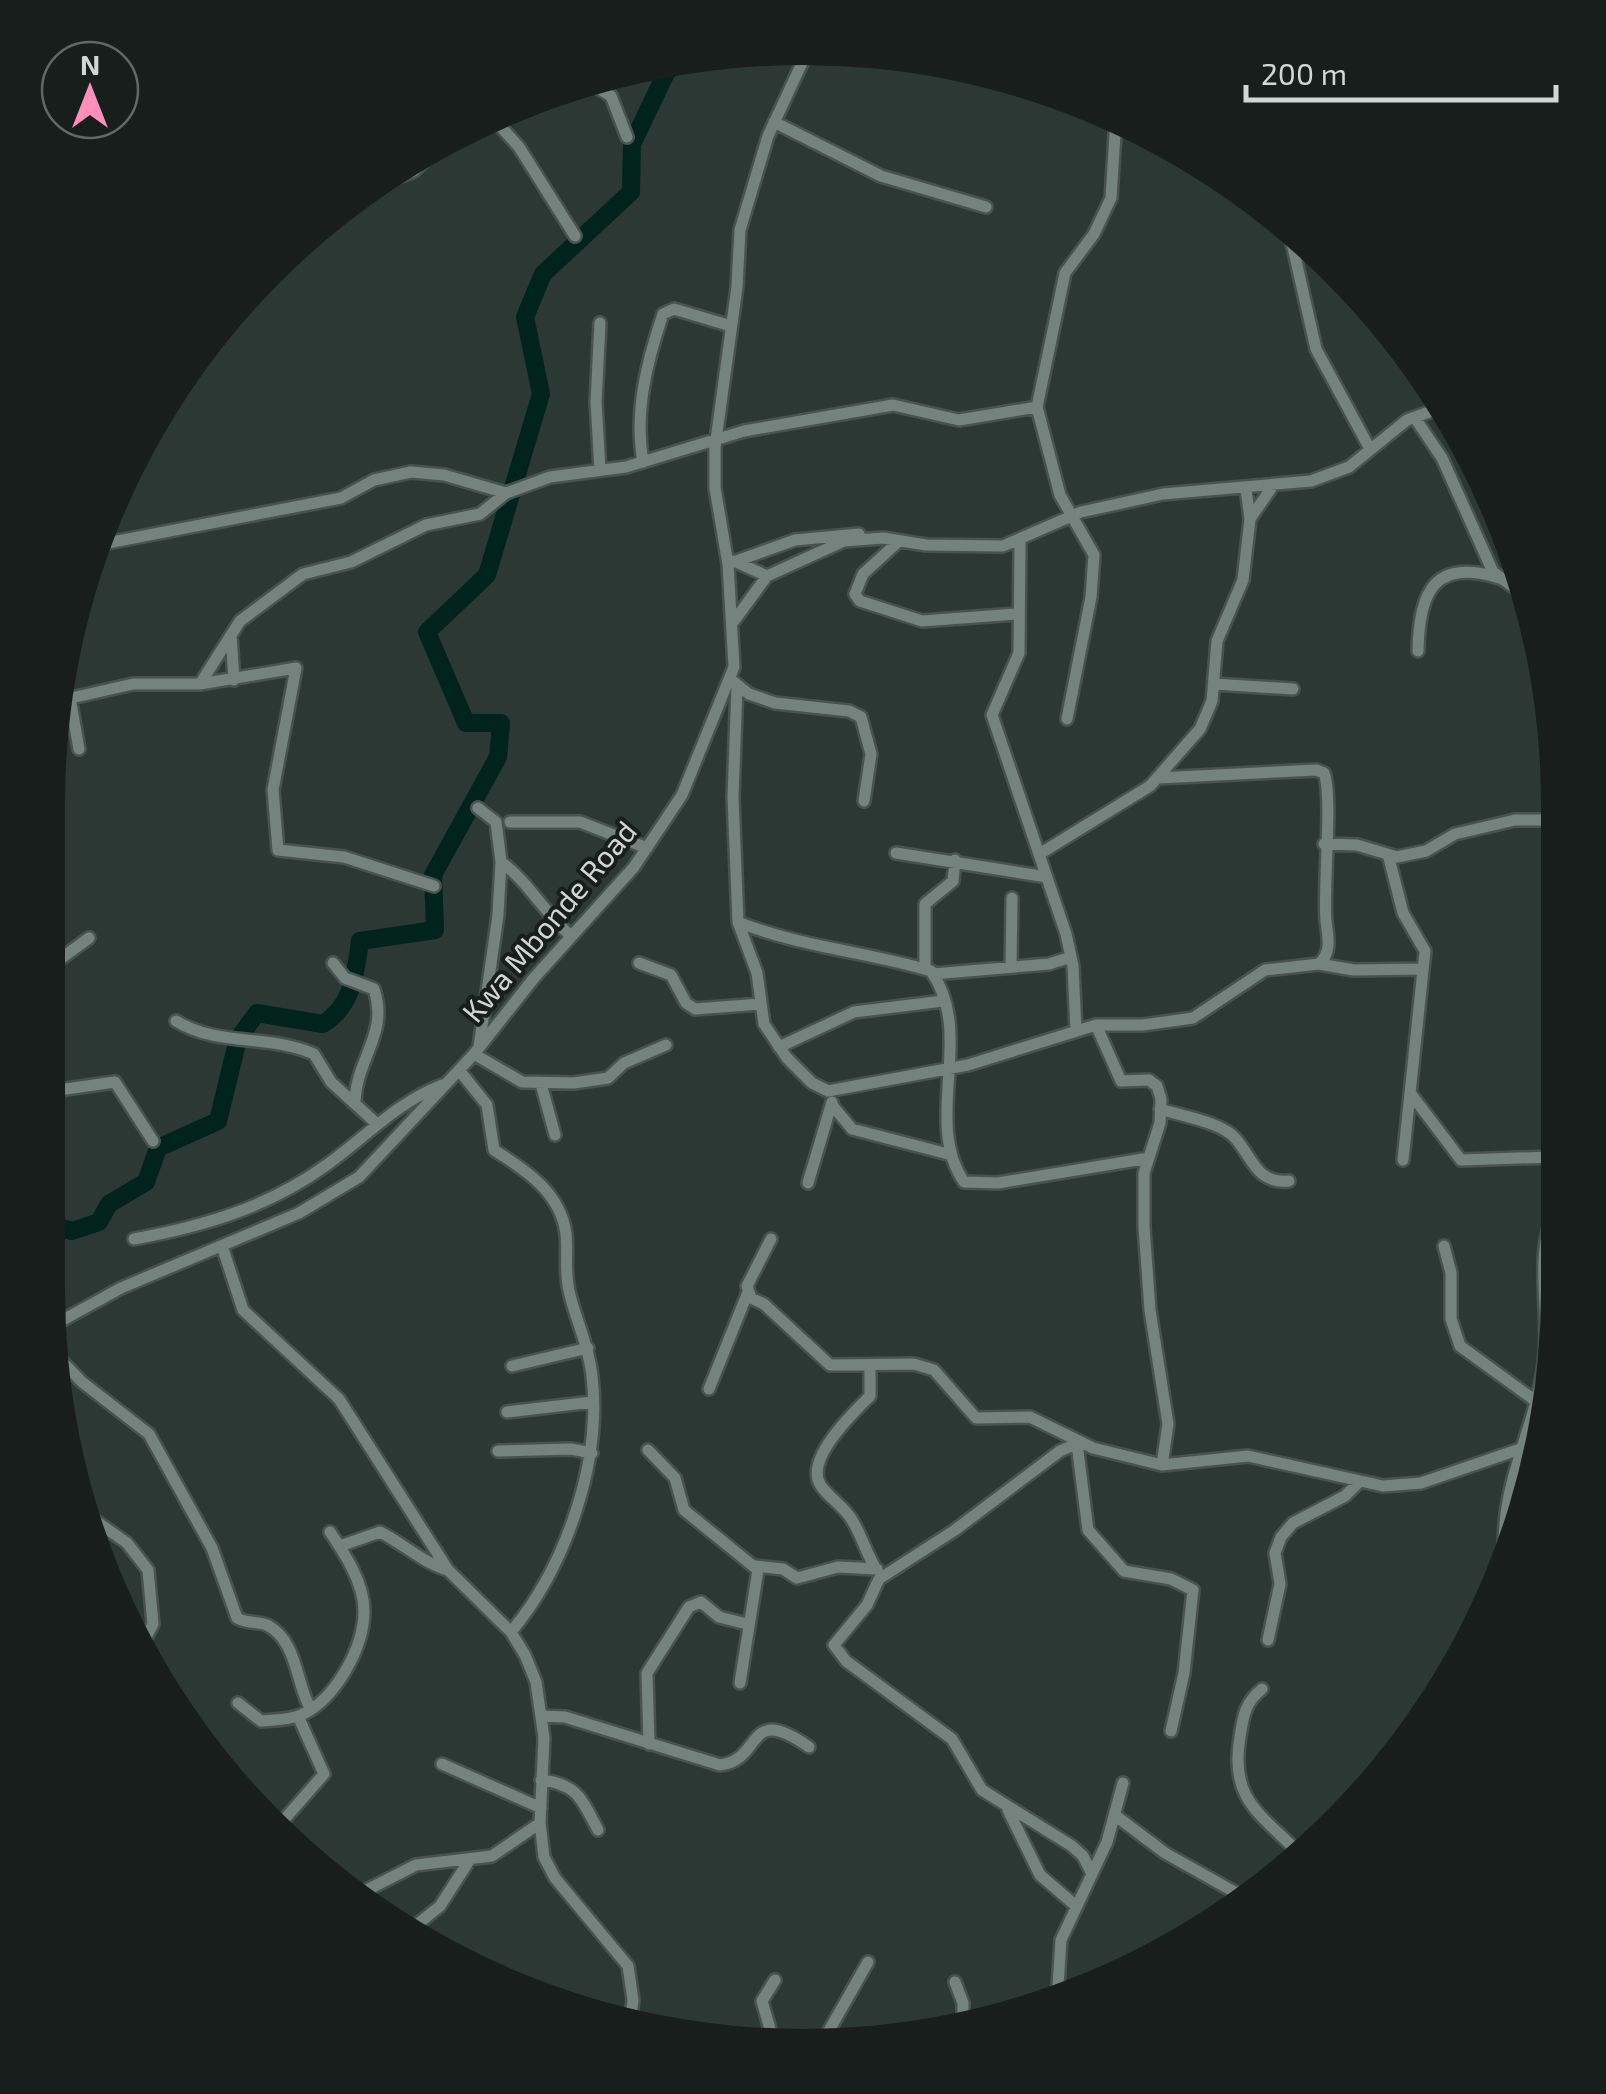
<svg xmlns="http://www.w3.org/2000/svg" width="1606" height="2094" viewBox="0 0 1606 2094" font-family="'Exo 2',sans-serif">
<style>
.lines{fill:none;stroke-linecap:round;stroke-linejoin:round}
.river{stroke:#00231b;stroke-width:18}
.minor-casing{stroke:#485350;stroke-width:16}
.tertiary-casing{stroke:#485350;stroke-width:20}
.minor{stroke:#74837e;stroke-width:11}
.tertiary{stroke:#74837e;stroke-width:15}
.labels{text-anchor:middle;stroke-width:8;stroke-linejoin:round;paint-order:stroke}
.street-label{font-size:30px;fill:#d0d8d5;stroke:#181e1c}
</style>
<rect width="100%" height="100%" fill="#2b3834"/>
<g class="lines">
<path class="river" d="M 48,1224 L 72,1231 L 99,1222 L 109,1204 L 146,1182 L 158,1148 L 218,1121 L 238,1039 L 257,1013 L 323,1024 C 353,1005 355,975 360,941 L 435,930 L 433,875 L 498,757 L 501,723 L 466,723 L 427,632 L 487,575 L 541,394 L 525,317 L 543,274 L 631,192 L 632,144 L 666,73 L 678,60"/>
<g class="minor-casing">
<path id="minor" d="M 589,82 L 611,96 L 627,137
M 492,117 L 519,147 L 575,236
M 774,122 L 881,176 L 986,207
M 368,189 L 414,171 L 445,142
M 1289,230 L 1316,349 L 1369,447
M 600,323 L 596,402 L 600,470
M 1415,418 L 1442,458 L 1493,572 L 1527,597
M 643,462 C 634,412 647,361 663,314 L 674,309 L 731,326
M 1250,519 L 1272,487
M 899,541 L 863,574 L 855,594 L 860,601 L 922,621 L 1016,614
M 1020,542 L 1019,653 L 992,715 L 1066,934 L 1073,966 L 1076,1031
M 97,545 L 341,498 L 374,480 L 411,472 L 444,475 L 506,493 L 550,477 L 626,467 L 744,431 L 893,405 L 959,420 L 1037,407
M 734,561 L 767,576
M 728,564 L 795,540 L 859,534
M 734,621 L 767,576 L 844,541 L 883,538 L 926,545 L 1003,546 L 1081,512 L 1163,494 L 1311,481 L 1349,467 L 1407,420 L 1443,407
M 231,635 L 234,680
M 1418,651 C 1419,592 1434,558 1499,578
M 734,682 L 749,694 L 775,703 L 849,711 L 861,717 L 871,754 L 864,801
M 200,684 L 296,668 L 273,790 L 278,850 L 344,857 L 434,886
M 1214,684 L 1293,689
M 737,686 L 733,797 L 738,922 L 757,973 L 764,1024 L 787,1058 L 812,1083 L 828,1091 L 968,1065 L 1096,1025 L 1143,1025 L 1193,1018 L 1265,970 L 1319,964 C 1332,952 1328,938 1326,921 C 1323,886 1333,796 1324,773 L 1316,770 L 1158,778
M 70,698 L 79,749
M 58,701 L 133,684 L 200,684 L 240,621 L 303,574 L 351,562 L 426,525 L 480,514 L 506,493
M 1067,719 L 1091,597 L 1094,555 L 1060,495 L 1037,407 L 1065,273 L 1094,234 L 1111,198 L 1116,118
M 478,808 L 496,822 L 501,862 L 498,915 L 479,1047
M 510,822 L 580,822 L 647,848
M 1324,844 L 1357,845 L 1397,857 L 1426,851 L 1455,834 L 1515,820 L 1552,820
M 896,853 L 1047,877
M 1041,853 L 1150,786 L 1200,729 L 1212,701 L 1217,641 L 1243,580 L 1250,519 L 1246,489
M 1389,858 L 1403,913 L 1425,951 L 1403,1160
M 501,862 C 527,880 545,914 571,936
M 738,922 C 800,947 868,952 931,971 C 976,1035 922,1120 964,1182 L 998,1183 L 1149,1158
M 333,963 L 345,978 L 374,989 C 389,1033 357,1058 355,1100
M 639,963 L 671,975 L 686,1003 L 695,1009 L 760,1004
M 1319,964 L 1354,970 L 1422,969
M 1011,967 L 1012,898
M 48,968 L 89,938
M 925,969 L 925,904 L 953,881 L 955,860
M 933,974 L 1049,964 L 1071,957
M 176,1021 C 218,1047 269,1034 314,1054 L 331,1082 L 376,1123
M 1096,1025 L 1121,1081 L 1149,1080 L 1157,1086 L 1161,1099 L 1160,1123 L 1144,1173 L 1144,1227 L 1150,1310 L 1168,1424 L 1162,1465
M 779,1047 L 854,1012 L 943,1001
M 474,1054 L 522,1082 L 574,1083 L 608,1078 L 624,1063 L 666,1045
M 48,1066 L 49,1095
M 459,1070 L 487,1105 L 494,1150 C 526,1170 561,1193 566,1234 C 568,1255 564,1275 570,1295 C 577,1323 589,1347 592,1376 C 602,1462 566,1566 511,1632
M 541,1084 L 555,1135
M 52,1091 L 115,1082 L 153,1141
M 1411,1094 L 1461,1160 L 1552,1157
M 832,1105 L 852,1129 L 948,1154
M 1160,1109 C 1181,1116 1222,1122 1236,1139 C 1253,1159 1257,1184 1289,1181
M 808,1183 L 832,1102
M 134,1239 C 205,1226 269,1207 328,1164 C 367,1136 396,1103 442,1085
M 771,1239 L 747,1286 L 751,1298 L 764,1304 L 830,1365 L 914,1364 L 934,1370 L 976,1418 L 1030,1417 L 1093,1448 L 1162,1465 L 1248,1456 L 1383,1486 L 1421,1483 L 1523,1448
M 1444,1246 L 1451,1273 L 1451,1319 L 1460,1346 L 1537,1402
M 223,1249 L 243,1310 L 339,1399 L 448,1570 L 511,1632 L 525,1655 L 536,1682 L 544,1738 L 540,1823 L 544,1857 L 555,1878 L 628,1966 L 633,2000 L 630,2024
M 52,1326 L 121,1288 L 299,1213 L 359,1177 L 474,1054 L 534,978 L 634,867 L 682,795 L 734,667 L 728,564 L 715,488 L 715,447 L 737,287 L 740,230 L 768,136 L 809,48
M 56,1355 L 82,1382 L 149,1434 L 212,1548 L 237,1618 C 247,1624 258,1621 267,1625 C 297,1640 296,1683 310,1708
M 870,1365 L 870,1396 C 854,1412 803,1460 821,1486 C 829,1498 844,1506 852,1520 C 862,1536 866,1553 876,1569
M 512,1366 L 588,1348
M 709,1389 L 748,1292
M 507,1412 L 592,1402
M 1080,1442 L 1060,1451 L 955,1530 L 879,1579 L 867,1605 L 834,1645 L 846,1661 L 952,1739 L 982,1790 L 1072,1846 L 1083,1856 L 1092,1874
M 1077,1444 L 1088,1530 L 1124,1571 L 1171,1579 L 1193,1590 L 1184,1673 L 1171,1731
M 648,1450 L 675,1478 L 684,1510 L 758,1570 L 740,1683
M 498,1451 L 571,1449 L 592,1453
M 76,1492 L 93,1519 L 127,1543 L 148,1570 L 153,1624 L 140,1649
M 340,1546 L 380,1532 C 404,1544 423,1563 448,1570
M 755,1566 L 783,1569 L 797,1578 L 838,1567 L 877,1569
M 1268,1640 L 1280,1584 L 1275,1553 L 1281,1537 L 1293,1523 L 1345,1496 L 1359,1482
M 1262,1689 C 1245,1702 1243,1717 1240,1737 C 1229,1800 1261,1814 1301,1855
M 238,1703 L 261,1721 C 274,1720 289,1720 301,1715 C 335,1700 364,1648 364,1611 C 364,1583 345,1554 330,1532
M 541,1716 L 565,1717 L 720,1765 C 764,1760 745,1702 809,1747
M 649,1744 L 647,1673 L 689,1607 L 701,1602 L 719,1617 L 747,1624
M 442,1764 L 541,1808
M 541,1780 C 578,1784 582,1800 598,1830
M 1008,1810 L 1040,1875 L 1076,1906
M 1116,1816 L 1165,1853 L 1247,1899
M 275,1830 L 324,1774 L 298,1716
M 359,1894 L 416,1865 L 492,1856 L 540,1823
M 360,1894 L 372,1905
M 408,1932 L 440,1906 L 469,1861
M 955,1982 L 963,2003 L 963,2020
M 1057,2001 L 1061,1940 L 1107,1842 L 1123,1783
M 774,2043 L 762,2001 L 775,1980
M 822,2043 L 868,1962"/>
</g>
<g class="tertiary-casing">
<path id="tertiary" d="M 1507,1557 C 1500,1484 1541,1424 1547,1354 C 1551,1311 1539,1266 1552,1224"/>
</g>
<use href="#minor" class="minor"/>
<use href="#tertiary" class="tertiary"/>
</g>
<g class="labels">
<g class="street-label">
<text transform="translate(550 922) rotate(-50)" y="10">Kwa Mbonde Road</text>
</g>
</g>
<path d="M0 0H1606V2094H0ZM803 65H803A738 738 0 0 1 1541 803V1291A738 738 0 0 1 803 2029H803A738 738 0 0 1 65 1291V803A738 738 0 0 1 803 65Z" fill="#181e1c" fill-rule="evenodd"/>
<g transform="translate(90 90)"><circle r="48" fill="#181e1c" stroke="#626866" stroke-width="2.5"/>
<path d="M0-8L18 38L0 25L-18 38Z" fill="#fe8ebb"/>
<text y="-15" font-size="28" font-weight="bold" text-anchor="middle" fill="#d0d8d5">N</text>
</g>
<path d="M1246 85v15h310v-15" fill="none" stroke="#d0d8d5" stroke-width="5"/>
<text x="1261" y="85" font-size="30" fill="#d0d8d5" stroke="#181e1c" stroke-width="8" paint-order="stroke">200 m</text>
</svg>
